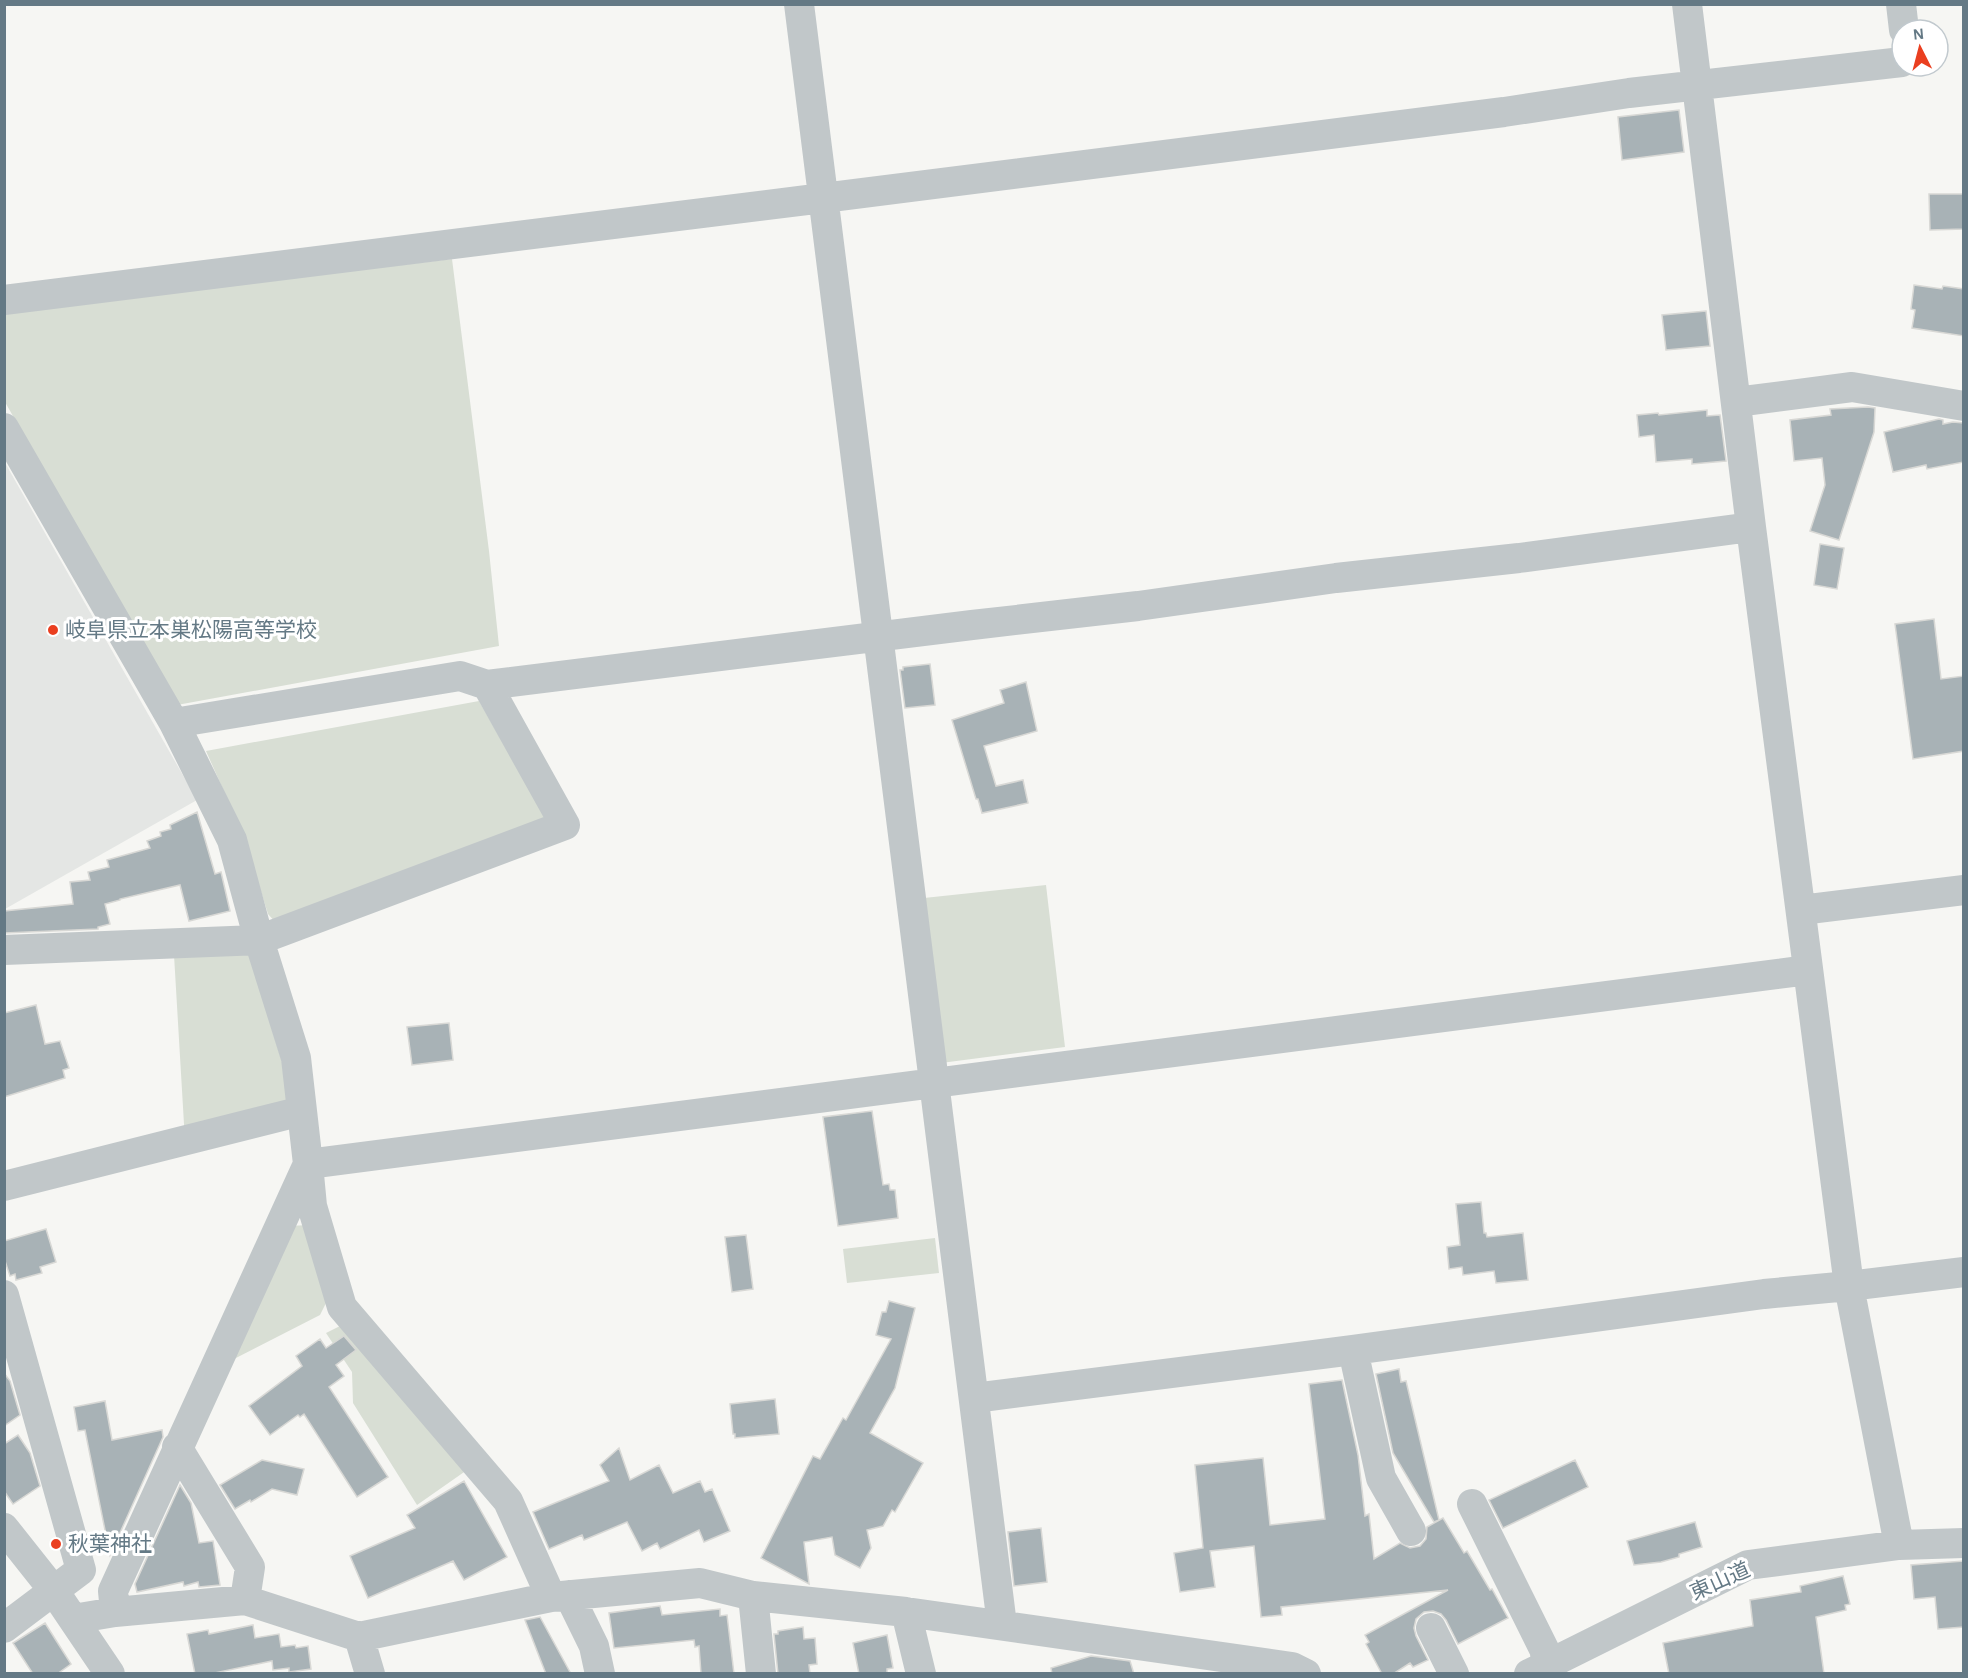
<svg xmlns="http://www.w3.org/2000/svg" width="1968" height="1678" viewBox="0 0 1968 1678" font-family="'Alegreya Sans','Noto Sans JP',sans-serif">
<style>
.built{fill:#e4e6e4}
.green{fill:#d8ded4}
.building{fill:#a8b2b6;stroke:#d8d8d5;stroke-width:1.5}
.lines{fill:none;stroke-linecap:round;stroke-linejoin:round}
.minor{stroke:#c1c7c9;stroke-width:30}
.poi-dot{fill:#ea3f20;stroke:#fff;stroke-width:2}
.labels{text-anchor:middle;stroke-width:6;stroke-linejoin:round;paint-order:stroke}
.poi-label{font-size:21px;fill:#647985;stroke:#fff;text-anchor:start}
.street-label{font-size:21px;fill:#647985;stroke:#fff}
</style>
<rect width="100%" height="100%" fill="#f6f6f3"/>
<path class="built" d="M 4,461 L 197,800 L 5,909 L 4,909 Z"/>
<path class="green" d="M 452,259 L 489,551 L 499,646 L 177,705 L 5,402 L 4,311 Z
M 479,701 L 547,820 L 276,923 L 268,914 L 243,834 L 206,751 Z
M 1046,885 L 1065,1047 L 941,1063 L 924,898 Z
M 249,954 L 296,1108 L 185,1141 L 174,955 Z
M 309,1225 L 329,1297 L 320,1315 L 232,1360 L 289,1226 Z
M 935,1238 L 939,1273 L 847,1283 L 843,1249 Z
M 346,1323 L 467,1470 L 417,1505 L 353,1403 L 352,1372 L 326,1333 Z"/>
<path class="building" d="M 1679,110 L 1684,152 L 1622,160 L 1618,117 Z
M 1929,194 L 1964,194 L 1964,229 L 1930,230 Z
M 1914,285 L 1942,289 L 1943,286 L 1964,289 L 1964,336 L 1912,328 L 1915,310 L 1911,309 Z
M 1706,311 L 1710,346 L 1666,350 L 1662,315 Z
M 1868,407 L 1875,408 L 1874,432 L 1839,540 L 1810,531 L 1825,485 L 1822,458 L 1794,461 L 1790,420 L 1831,415 L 1830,409 Z
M 1707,410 L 1707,416 L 1720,415 L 1726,461 L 1692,464 L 1692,459 L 1656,462 L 1654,435 L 1639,437 L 1637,415 L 1658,413 L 1659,415 Z
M 1939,419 L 1943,420 L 1943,424 L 1953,422 L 1964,423 L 1964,462 L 1927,469 L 1926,465 L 1893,472 L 1884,432 Z
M 1820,544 L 1844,548 L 1837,589 L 1814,585 Z
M 1934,619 L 1941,679 L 1964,676 L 1964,751 L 1913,759 L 1895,624 Z
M 930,664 L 935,705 L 905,708 L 900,670 L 903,670 L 903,667 Z
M 1026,682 L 1037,731 L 984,746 L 996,786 L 1023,780 L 1028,803 L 982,813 L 978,799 L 976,799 L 952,720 L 1004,703 L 1000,690 Z
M 197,812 L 215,874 L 221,872 L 230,911 L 189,921 L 180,885 L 120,899 L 120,900 L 105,904 L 110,924 L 98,927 L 98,929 L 4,933 L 4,911 L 73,904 L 70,882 L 90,880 L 88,872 L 109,867 L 107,860 L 150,848 L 147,841 L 161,836 L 160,832 L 171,829 L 170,825 Z
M 36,1005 L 45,1044 L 60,1041 L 69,1068 L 63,1070 L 65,1078 L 4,1097 L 4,1013 Z
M 449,1023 L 453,1060 L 412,1065 L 407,1027 Z
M 872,1111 L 883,1185 L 889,1184 L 890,1190 L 895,1190 L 898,1218 L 838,1226 L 823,1117 Z
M 1481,1202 L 1484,1233 L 1486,1233 L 1487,1237 L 1523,1233 L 1528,1280 L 1496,1283 L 1494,1271 L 1463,1275 L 1462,1267 L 1449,1269 L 1447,1247 L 1460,1245 L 1456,1204 Z
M 46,1229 L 56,1262 L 40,1267 L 42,1273 L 16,1280 L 15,1274 L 10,1276 L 4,1258 L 4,1241 Z
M 746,1235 L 753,1289 L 732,1292 L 725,1237 Z
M 889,1301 L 915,1308 L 895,1388 L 870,1433 L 923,1463 L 895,1512 L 892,1510 L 883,1526 L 867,1530 L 871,1548 L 860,1568 L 835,1555 L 832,1537 L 804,1542 L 809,1584 L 761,1558 L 813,1456 L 820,1459 L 843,1418 L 846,1420 L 891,1339 L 876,1335 L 882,1312 L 886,1312 Z
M 344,1336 L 356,1350 L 336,1365 L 344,1376 L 329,1387 L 388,1477 L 357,1497 L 304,1414 L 300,1417 L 298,1415 L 270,1435 L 249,1406 L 302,1366 L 296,1356 L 320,1339 L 326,1348 Z
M 1399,1369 L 1401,1382 L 1406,1381 L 1439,1520 L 1434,1522 L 1393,1453 L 1376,1374 Z
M 4,1373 L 10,1381 L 20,1415 L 4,1426 Z
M 1342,1380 L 1358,1455 L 1365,1516 L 1369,1514 L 1374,1559 L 1400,1543 L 1410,1548 L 1420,1546 L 1426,1539 L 1427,1527 L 1443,1518 L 1464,1553 L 1467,1551 L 1490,1590 L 1492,1589 L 1508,1618 L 1458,1644 L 1446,1620 L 1441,1614 L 1433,1611 L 1424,1612 L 1416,1619 L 1414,1628 L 1416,1636 L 1428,1660 L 1413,1667 L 1410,1663 L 1393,1674 L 1382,1674 L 1366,1644 L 1369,1642 L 1365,1635 L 1448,1590 L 1281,1607 L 1282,1615 L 1261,1617 L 1254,1546 L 1210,1551 L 1215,1587 L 1180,1592 L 1174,1553 L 1203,1548 L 1195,1465 L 1263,1458 L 1270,1525 L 1325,1519 L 1309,1384 Z
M 775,1399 L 779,1434 L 735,1438 L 735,1434 L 733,1434 L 730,1404 Z
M 105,1401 L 112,1440 L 162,1430 L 163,1437 L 110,1555 L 85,1430 L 78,1431 L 74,1407 Z
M 18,1435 L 30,1453 L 40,1486 L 13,1504 L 4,1491 L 4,1444 Z
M 619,1448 L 630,1480 L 659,1465 L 673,1493 L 700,1481 L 705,1492 L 712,1489 L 730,1531 L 704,1542 L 699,1530 L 660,1549 L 657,1543 L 642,1551 L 627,1522 L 584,1540 L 582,1535 L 549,1549 L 533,1512 L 609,1481 L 600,1465 Z
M 262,1460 L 304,1469 L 297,1495 L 272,1489 L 251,1502 L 250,1500 L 235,1509 L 220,1485 Z
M 1575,1460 L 1588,1487 L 1503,1528 L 1489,1500 Z
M 464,1481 L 507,1557 L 464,1580 L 453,1561 L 368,1598 L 350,1556 L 415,1528 L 407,1515 Z
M 180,1485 L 191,1503 L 199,1543 L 213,1541 L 220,1585 L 199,1587 L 198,1582 L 184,1586 L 183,1582 L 137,1592 L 135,1584 Z
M 1695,1522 L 1702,1547 L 1679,1554 L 1679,1557 L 1661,1562 L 1634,1565 L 1627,1541 Z
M 1041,1528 L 1047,1582 L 1014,1586 L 1008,1532 Z
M 1964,1561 L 1964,1627 L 1938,1629 L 1935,1597 L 1914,1599 L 1911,1565 Z
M 1843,1576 L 1850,1604 L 1845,1605 L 1846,1610 L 1816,1617 L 1824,1674 L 1669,1674 L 1663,1643 L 1753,1626 L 1750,1600 L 1801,1592 L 1800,1586 Z
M 660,1606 L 662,1615 L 720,1609 L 720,1616 L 727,1615 L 734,1674 L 701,1674 L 699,1646 L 695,1647 L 694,1640 L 614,1648 L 609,1613 Z
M 540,1617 L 571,1674 L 546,1674 L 525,1620 Z
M 45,1623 L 71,1664 L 57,1674 L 33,1674 L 13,1643 Z
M 253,1625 L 255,1638 L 279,1634 L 281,1647 L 295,1645 L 296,1648 L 308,1646 L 311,1669 L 289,1672 L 289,1668 L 273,1670 L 272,1661 L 210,1674 L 195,1674 L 187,1634 L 208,1630 L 209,1634 Z
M 803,1627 L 804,1639 L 815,1638 L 817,1664 L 809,1665 L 810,1674 L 778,1674 L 774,1634 L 778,1634 L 778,1631 Z
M 887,1635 L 893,1668 L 887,1669 L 887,1674 L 859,1674 L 853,1643 Z
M 1091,1656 L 1130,1661 L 1134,1674 L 1052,1674 L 1051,1668 Z"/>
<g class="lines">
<path class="minor" d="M 799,4 L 1002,1625
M 1687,4 L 1751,527 L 1849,1286 L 1899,1545
M 1901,4 L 1904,30
M 4,300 L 823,198 L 1504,112 L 1629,93 L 1902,62
M 1736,402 L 1852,387 L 1964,406
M 4,428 L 174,723 L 232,840 L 259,940 L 296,1058 L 308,1164 L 113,1591 L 115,1612
M 174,723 L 460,676 L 487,685 L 972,625 L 1138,606 L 1336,578 L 1519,558 L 1751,527
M 1801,910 L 1964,890
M 4,950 L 259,940 L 565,825 L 487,685
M 4,1186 L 302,1111
M 4,1295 L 81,1570 L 4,1628
M 1353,1350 L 1381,1478 L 1411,1531
M 974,1398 L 1353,1350 L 1764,1294 L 1849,1286 L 1964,1272
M 177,1447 L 250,1567 L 245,1600
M 1472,1504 L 1545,1651 L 1546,1674
M 4,1528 L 54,1591 L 110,1674
M 569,1595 L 594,1646 L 600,1674
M 753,1596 L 761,1674
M 551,1597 L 508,1501 L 342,1307 L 312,1206 L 308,1164 L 1808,970
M 906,1612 L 921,1674
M 73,1619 L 115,1612 L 245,1600 L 359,1637 L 551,1597 L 700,1583 L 753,1596 L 906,1612 L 1292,1667 L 1306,1674
M 1431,1628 L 1454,1674
M 359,1637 L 370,1674
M 1529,1674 L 1748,1565 L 1899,1545 L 1964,1543"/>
</g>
<g class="poi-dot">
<circle cx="53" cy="630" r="6"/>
<circle cx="56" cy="1544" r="6"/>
</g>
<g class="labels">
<g class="poi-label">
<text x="65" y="637">岐阜県立本巣松陽高等学校</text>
<text x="68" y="1551">秋葉神社</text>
</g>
<g class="street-label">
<text transform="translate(1720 1581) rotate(-24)" y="7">東山道</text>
</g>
</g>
<rect width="1968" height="1678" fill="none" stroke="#647985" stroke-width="12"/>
<g transform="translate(1920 48) rotate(354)"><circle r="28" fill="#ffffff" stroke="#c1c9ce" stroke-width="1.5"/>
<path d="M0-4.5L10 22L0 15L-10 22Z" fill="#ea3f20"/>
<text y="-9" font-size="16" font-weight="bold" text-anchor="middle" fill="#647985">N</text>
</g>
</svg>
